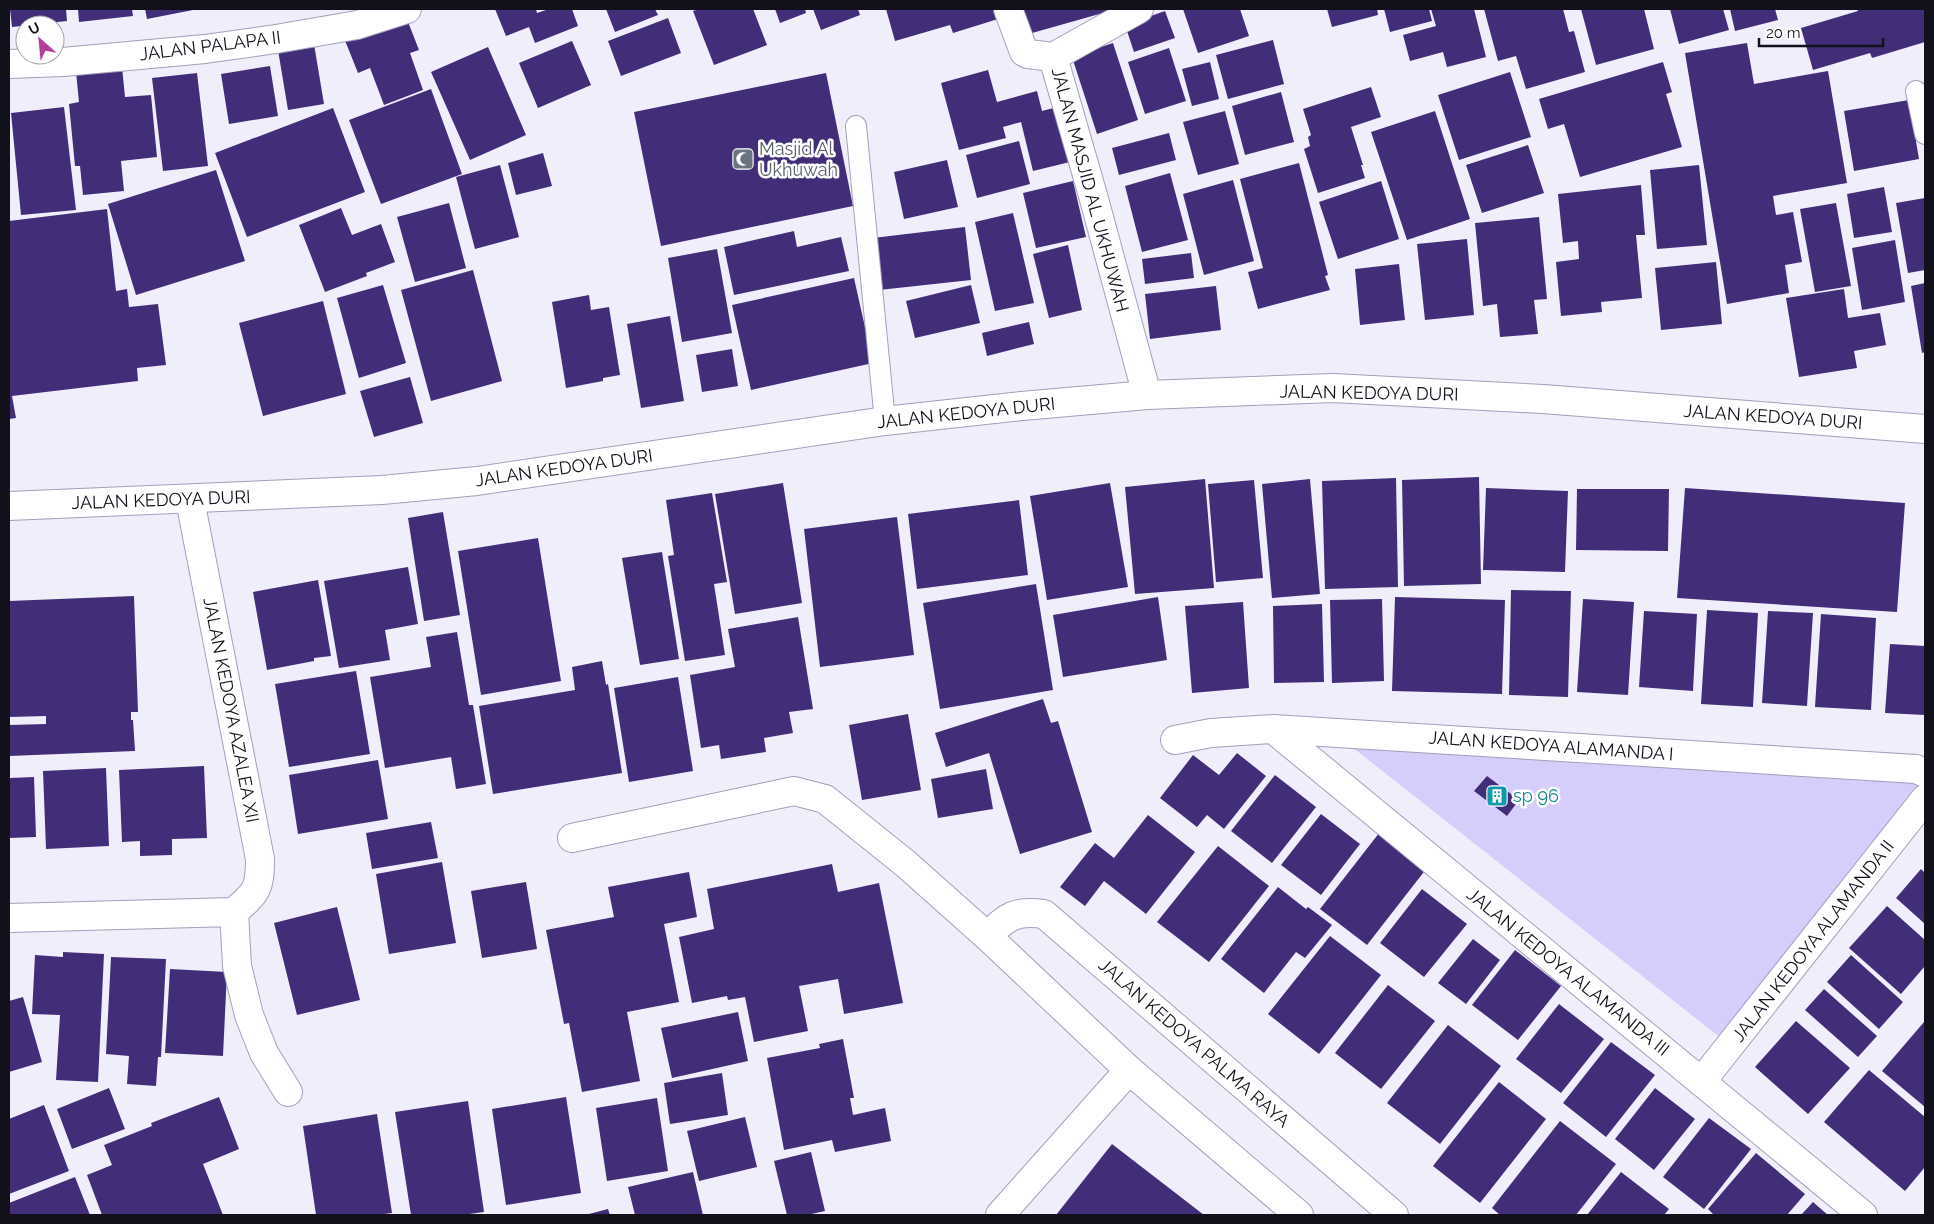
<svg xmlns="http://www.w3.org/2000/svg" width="1934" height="1224" viewBox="0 0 1934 1224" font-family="Raleway,sans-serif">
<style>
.green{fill:#d5cefb}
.building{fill:#422e78}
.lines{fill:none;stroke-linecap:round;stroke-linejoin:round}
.lane-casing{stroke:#a39fbc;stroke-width:22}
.street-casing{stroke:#a39fbc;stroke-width:30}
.secondary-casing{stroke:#a39fbc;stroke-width:30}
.lane{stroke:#fff;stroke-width:20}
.street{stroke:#fff;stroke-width:28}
.secondary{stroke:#fff;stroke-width:28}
.labels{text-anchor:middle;stroke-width:5;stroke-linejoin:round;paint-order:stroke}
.street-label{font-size:18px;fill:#12111b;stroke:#fff}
.worship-label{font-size:18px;fill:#5b616d;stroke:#fff;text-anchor:start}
.culture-label{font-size:18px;fill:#0d838f;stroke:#fff;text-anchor:start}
</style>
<rect width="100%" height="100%" fill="#f0eefa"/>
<path class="green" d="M 1328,728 L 1925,769 L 1925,785 L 1722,1039 Z"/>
<path class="building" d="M 10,9 L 66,9 L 67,21 L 12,27 Z
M 78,9 L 132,9 L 133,16 L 79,22 Z
M 145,9 L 193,9 L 193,10 L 147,19 Z
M 495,9 L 536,9 L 537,13 L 549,9 L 572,9 L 578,26 L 535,43 L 529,27 L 506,36 Z
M 606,9 L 655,9 L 658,15 L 615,32 Z
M 699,9 L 753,9 L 767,45 L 714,65 L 693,11 Z
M 775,9 L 805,9 L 806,13 L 780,23 Z
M 813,9 L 858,9 L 860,15 L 821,30 Z
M 886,9 L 995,9 L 998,19 L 953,33 L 950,25 L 895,41 Z
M 1018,9 L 1117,9 L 1025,35 Z
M 1183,9 L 1240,9 L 1249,36 L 1198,53 Z
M 1327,9 L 1377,9 L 1378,15 L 1332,27 Z
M 1384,9 L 1429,9 L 1432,21 L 1390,32 Z
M 1431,9 L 1474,9 L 1486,57 L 1447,67 L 1443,52 L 1410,61 L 1403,35 L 1436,26 Z
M 1484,9 L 1563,9 L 1569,32 L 1574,31 L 1585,72 L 1526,89 L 1516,56 L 1498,61 Z
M 1581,9 L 1644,9 L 1654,49 L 1596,65 Z
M 1670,9 L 1723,9 L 1729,30 L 1679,44 Z
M 1730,9 L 1775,9 L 1778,20 L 1735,31 Z
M 1857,9 L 1925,9 L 1925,42 L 1872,58 L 1870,53 L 1813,70 L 1801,28 L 1858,11 Z
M 1165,11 L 1175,38 L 1134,52 L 1125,25 Z
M 405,14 L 419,50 L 410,53 L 423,90 L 384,105 L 370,68 L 358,73 L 344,38 Z
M 668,18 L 681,53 L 621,76 L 608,41 Z
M 1273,40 L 1284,84 L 1228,99 L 1216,55 Z
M 572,41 L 591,85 L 538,108 L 519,63 Z
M 1113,43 L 1138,120 L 1097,134 L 1072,57 Z
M 1747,43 L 1754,84 L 1828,71 L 1847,183 L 1773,196 L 1776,215 L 1793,212 L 1802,262 L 1785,265 L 1789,293 L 1727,304 L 1685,53 Z
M 314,44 L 324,104 L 288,110 L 278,50 Z
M 488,47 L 526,135 L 470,160 L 431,72 Z
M 1169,48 L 1186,101 L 1145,114 L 1128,62 Z
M 1210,62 L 1219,99 L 1192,106 L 1182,69 Z
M 1663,62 L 1672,92 L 1666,94 L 1682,147 L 1580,177 L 1564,124 L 1548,129 L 1539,99 Z
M 270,66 L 278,116 L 229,124 L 221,74 Z
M 122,67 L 125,97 L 151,95 L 157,157 L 121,161 L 124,191 L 83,195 L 80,166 L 75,166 L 69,104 L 79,102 L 76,72 Z
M 988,70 L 997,102 L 1037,91 L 1042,111 L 1061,106 L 1074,161 L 1033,171 L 1021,122 L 1003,127 L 1006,138 L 959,150 L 941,83 Z
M 1510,72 L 1531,137 L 1459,160 L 1438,95 Z
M 197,73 L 208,166 L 163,171 L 152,78 Z
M 826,73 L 853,206 L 661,246 L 634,112 Z
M 1371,87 L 1381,117 L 1351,127 L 1363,165 L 1361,165 L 1365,178 L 1318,193 L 1304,149 L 1310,146 L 1308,137 L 1311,135 L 1303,109 Z
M 431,89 L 462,174 L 381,204 L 349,120 Z
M 1281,92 L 1294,142 L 1245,155 L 1232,106 Z
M 1909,100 L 1919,159 L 1854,171 L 1844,111 Z
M 64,107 L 76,210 L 21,215 L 11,113 Z
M 333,108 L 365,192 L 247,237 L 215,153 Z
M 1225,111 L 1239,164 L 1198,175 L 1183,122 Z
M 1435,111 L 1470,219 L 1407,240 L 1371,132 Z
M 1169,133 L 1176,160 L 1119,175 L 1112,148 Z
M 1019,141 L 1030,184 L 977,198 L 966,155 Z
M 1528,145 L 1544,193 L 1482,213 L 1466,165 Z
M 543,153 L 552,186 L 516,195 L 508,163 Z
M 947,160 L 958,207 L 904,219 L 894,172 Z
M 1299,163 L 1328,275 L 1325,276 L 1330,290 L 1258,309 L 1248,272 L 1263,268 L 1240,179 Z
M 500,165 L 519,237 L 475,249 L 456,177 Z
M 1699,165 L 1707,245 L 1657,249 L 1650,170 Z
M 216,170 L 245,261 L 136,295 L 108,204 Z
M 1170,173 L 1188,240 L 1142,252 L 1125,186 Z
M 1233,180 L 1254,261 L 1204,275 L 1183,194 Z
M 1073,181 L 1086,237 L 1036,248 L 1023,193 Z
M 1381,181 L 1399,239 L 1338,259 L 1319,202 Z
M 1641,185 L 1645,235 L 1636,235 L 1642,298 L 1601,302 L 1602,312 L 1561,316 L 1556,262 L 1579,259 L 1578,241 L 1563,243 L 1558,194 Z
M 1884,187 L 1892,232 L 1854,238 L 1847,194 Z
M 1925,198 L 1925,270 L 1908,273 L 1896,203 Z
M 449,203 L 466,268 L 415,282 L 397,217 Z
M 1836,203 L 1851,286 L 1815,292 L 1800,209 Z
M 341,208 L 352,235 L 381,224 L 395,262 L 366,273 L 367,276 L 325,292 L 299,225 Z
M 107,209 L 116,291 L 127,289 L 129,307 L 158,304 L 166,365 L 137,368 L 138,381 L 12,396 L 16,418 L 9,419 L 9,221 Z
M 1013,213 L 1034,303 L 995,311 L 975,222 Z
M 1539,217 L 1547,299 L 1534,300 L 1538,334 L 1500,337 L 1497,304 L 1483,306 L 1475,223 Z
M 965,227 L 971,280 L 879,290 L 873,238 Z
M 794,231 L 797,247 L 841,237 L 849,271 L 734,295 L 724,247 Z
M 1467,239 L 1474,315 L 1425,320 L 1417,244 Z
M 1895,240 L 1905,302 L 1862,310 L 1852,248 Z
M 1068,245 L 1082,310 L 1049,318 L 1033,254 Z
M 717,249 L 732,333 L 682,342 L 668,258 Z
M 1191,253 L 1194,278 L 1145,284 L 1142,259 Z
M 1716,262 L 1722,324 L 1661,330 L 1655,268 Z
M 1399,264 L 1405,320 L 1360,325 L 1355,269 Z
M 473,270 L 502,381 L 431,401 L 401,290 Z
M 854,278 L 873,363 L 751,390 L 732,305 Z
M 1925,283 L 1925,352 L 1922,353 L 1911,286 Z
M 383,285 L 406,363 L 359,378 L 337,298 Z
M 971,285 L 980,323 L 915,338 L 906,301 Z
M 1216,286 L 1221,330 L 1150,339 L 1145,294 Z
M 1844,289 L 1848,318 L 1880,313 L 1886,345 L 1854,351 L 1857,368 L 1799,377 L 1786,298 Z
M 589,295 L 591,310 L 609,307 L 620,375 L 603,378 L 603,381 L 566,388 L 552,302 Z
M 323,301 L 346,394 L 263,416 L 239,323 Z
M 670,316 L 684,401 L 641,408 L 627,324 Z
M 1029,322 L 1034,344 L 987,356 L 982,333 Z
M 732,349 L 738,386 L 702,392 L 696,355 Z
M 410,377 L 423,423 L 374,437 L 360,391 Z
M 1479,477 L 1481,584 L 1404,586 L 1402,480 Z
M 1396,478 L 1398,587 L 1325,589 L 1322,481 Z
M 1205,479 L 1214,588 L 1135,594 L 1125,487 Z
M 1310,479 L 1320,594 L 1272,598 L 1262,484 Z
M 1254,480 L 1263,578 L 1216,582 L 1208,484 Z
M 783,483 L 802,603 L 735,614 L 715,494 Z
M 1110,483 L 1128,587 L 1047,600 L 1030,496 Z
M 1486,488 L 1568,491 L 1565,572 L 1483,570 Z
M 1685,488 L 1905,503 L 1897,612 L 1677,598 Z
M 1577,489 L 1669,489 L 1668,551 L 1576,550 Z
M 712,493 L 727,582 L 714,584 L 725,655 L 685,661 L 668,556 L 674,555 L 666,500 Z
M 1019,500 L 1028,575 L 917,589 L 908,514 Z
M 443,512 L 460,615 L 424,621 L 408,518 Z
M 897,517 L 914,655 L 820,667 L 804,529 Z
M 538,538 L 561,681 L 481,695 L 458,551 Z
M 662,552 L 679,659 L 640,665 L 622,558 Z
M 408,567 L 418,624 L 385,630 L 390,660 L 339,668 L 324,581 Z
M 318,580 L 331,656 L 314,658 L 314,661 L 267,670 L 253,592 Z
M 1036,584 L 1053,690 L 940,709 L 923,603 Z
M 1511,590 L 1571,591 L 1568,697 L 1509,695 Z
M 134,596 L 138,712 L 131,712 L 131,720 L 133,720 L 135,751 L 9,756 L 9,725 L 46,724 L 46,716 L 9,717 L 9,601 Z
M 1158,597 L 1167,660 L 1063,677 L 1053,615 Z
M 1395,597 L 1505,600 L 1502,694 L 1392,691 Z
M 1382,599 L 1384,681 L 1332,683 L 1330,600 Z
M 1583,599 L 1634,602 L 1628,695 L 1577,692 Z
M 1243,602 L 1249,688 L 1192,693 L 1185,606 Z
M 1322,604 L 1324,682 L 1274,683 L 1273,606 Z
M 1707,610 L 1758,613 L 1753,707 L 1701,704 Z
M 1644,611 L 1697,614 L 1693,691 L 1639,687 Z
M 1768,611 L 1813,613 L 1807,706 L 1762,703 Z
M 1821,614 L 1876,618 L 1871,710 L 1815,707 Z
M 798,617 L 813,709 L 789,712 L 793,733 L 764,738 L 766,752 L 721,759 L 719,745 L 701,748 L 690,675 L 735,667 L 728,629 Z
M 457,632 L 469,705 L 473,705 L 486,784 L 456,789 L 451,757 L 385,768 L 370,677 L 431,667 L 426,637 Z
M 1890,644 L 1925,646 L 1925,715 L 1885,713 Z
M 602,661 L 606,685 L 608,684 L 622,773 L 493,794 L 479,706 L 575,690 L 572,667 Z
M 356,671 L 370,754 L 289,767 L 275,684 Z
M 678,677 L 693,771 L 629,782 L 614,688 Z
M 1043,699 L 1051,723 L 1058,721 L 1092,832 L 1020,854 L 989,753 L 946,767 L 935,733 Z
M 908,714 L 921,790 L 862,800 L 849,725 Z
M 1237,753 L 1266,776 L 1224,829 L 1207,815 L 1197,827 L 1160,798 L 1193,755 L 1219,775 Z
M 378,760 L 388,819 L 298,834 L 289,775 Z
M 204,766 L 207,838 L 172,839 L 172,855 L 140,856 L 140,841 L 122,842 L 119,770 Z
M 106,768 L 109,846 L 46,849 L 43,771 Z
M 986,769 L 993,809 L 938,818 L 931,779 Z
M 1275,775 L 1316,807 L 1272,863 L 1231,831 Z
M 1487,776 L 1519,800 L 1507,816 L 1474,791 Z
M 34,777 L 36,837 L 9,838 L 9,778 Z
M 1321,814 L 1360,844 L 1321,895 L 1281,865 Z
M 1148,815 L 1195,852 L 1146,914 L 1104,881 L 1085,906 L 1060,887 L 1095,843 L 1114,858 Z
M 431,822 L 438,858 L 372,869 L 366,833 Z
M 1383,828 L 1430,864 L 1367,945 L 1320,909 Z
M 1218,846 L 1269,886 L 1209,962 L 1157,922 Z
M 442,862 L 456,943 L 389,954 L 376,874 Z
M 832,864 L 838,892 L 879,883 L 903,1003 L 844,1014 L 838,979 L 799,986 L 808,1031 L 754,1042 L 745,997 L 728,1000 L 727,996 L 692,1003 L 679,937 L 714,929 L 707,889 Z
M 1921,869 L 1925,873 L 1925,924 L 1896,898 Z
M 689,872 L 697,917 L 664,924 L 679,1002 L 627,1012 L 640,1081 L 582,1092 L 569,1023 L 564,1024 L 546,930 L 614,917 L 608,887 Z
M 526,882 L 537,949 L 482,958 L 471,891 Z
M 1278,887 L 1306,909 L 1308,907 L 1332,925 L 1305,958 L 1296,952 L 1264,993 L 1221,959 Z
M 1422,889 L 1467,924 L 1424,977 L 1380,943 Z
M 1887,906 L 1925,940 L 1925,966 L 1901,994 L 1849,948 Z
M 337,907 L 360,1000 L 297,1015 L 274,923 Z
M 1330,936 L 1381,975 L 1319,1054 L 1268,1014 Z
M 1473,939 L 1500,960 L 1466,1004 L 1438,983 Z
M 1515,950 L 1561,986 L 1518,1040 L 1472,1005 Z
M 63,952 L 104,954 L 98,1082 L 56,1080 L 60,1015 L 32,1014 L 35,955 L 63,957 Z
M 1851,955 L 1903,1002 L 1879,1029 L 1827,982 Z
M 111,957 L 166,959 L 161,1057 L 158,1057 L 156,1086 L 127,1084 L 129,1056 L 106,1054 Z
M 170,969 L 227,972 L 223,1056 L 165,1053 Z
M 1388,985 L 1435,1021 L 1381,1089 L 1335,1053 Z
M 1824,989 L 1877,1036 L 1858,1057 L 1805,1010 Z
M 23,997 L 42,1062 L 9,1072 L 9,1001 Z
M 1559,1004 L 1604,1039 L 1561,1093 L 1516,1059 Z
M 738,1012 L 748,1061 L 672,1078 L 661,1028 Z
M 1796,1021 L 1850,1068 L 1808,1114 L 1755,1067 Z
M 1924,1022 L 1925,1023 L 1925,1107 L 1882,1071 Z
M 1448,1025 L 1501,1066 L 1440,1144 L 1387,1103 Z
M 843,1039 L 854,1098 L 850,1098 L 853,1115 L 885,1108 L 891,1141 L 835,1152 L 832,1140 L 784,1150 L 767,1058 L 820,1048 L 819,1044 Z
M 1611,1042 L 1655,1075 L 1606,1137 L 1563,1103 Z
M 1869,1070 L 1925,1117 L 1925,1167 L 1905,1191 L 1824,1122 Z
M 722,1073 L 728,1115 L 670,1124 L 664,1083 Z
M 1499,1082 L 1546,1119 L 1480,1203 L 1433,1166 Z
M 109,1088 L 125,1129 L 72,1149 L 57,1109 Z
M 1655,1088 L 1695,1119 L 1654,1170 L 1615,1139 Z
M 219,1097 L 239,1149 L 203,1164 L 223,1215 L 102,1215 L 87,1175 L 112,1165 L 104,1145 L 152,1126 L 151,1123 Z
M 566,1097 L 581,1193 L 506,1205 L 492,1109 Z
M 657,1098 L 668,1171 L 607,1181 L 596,1108 Z
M 468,1101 L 484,1212 L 462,1215 L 411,1215 L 395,1112 Z
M 44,1105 L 69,1171 L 9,1194 L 9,1119 Z
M 377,1114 L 392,1213 L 377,1215 L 316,1215 L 303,1126 Z
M 745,1117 L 757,1167 L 699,1181 L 687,1131 Z
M 1709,1118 L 1751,1149 L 1704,1209 L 1663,1177 Z
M 1560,1121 L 1616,1164 L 1576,1215 L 1500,1215 L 1492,1208 Z
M 1112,1144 L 1204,1215 L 1056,1215 Z
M 811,1152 L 825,1211 L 807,1215 L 787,1215 L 774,1161 Z
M 1756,1153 L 1805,1194 L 1787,1215 L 1714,1215 L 1708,1209 Z
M 693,1172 L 703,1215 L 635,1215 L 628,1187 Z
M 1621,1172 L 1669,1209 L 1664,1215 L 1587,1215 Z
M 75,1177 L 90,1215 L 9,1215 L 9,1203 Z
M 1813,1202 L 1828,1215 L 1801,1215 Z
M 608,1209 L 610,1215 L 585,1215 Z"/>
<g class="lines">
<g class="lane-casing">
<path id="lane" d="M 1916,91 L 1925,134
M 856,126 L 885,421"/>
</g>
<g class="street-casing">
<path id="street" d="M 1008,9 L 1024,52 L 1028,54 L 1053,57
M 1053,57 L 1094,199 L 1147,395
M 1053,57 L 1139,9
M 9,64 L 63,62 L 205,49 L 276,39 L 357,25 L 407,9
M 1273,729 L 1863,1215
M 1175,740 L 1211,733 L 1273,729 L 1916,769 L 1925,773
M 572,838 L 794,791 L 825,799 L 906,864 L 988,937 L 1129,1070 L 1299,1215
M 234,912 L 237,966 L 249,1015 L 264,1053 L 288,1092
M 9,918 L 234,912 C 257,892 260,889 260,859 L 190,500
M 988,937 C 1005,916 1017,910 1044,914 L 1394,1215
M 1701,1082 L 1925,799
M 1000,1215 L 1129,1070"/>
</g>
<g class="secondary-casing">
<path id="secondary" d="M 9,506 L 382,490 L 477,481 L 885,421 L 1022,406 L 1147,395 L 1333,388 L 1543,399 L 1925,429"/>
</g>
<use href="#lane" class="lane"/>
<use href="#street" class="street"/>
<use href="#secondary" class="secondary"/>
</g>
<defs>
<g id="mosque-square" transform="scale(1.125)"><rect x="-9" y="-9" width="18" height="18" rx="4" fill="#6b7280" stroke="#fff"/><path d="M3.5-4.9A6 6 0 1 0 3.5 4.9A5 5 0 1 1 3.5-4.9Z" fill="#fff"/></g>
<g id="building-square" transform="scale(1.125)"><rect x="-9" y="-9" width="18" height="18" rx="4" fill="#0f9aa8" stroke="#fff"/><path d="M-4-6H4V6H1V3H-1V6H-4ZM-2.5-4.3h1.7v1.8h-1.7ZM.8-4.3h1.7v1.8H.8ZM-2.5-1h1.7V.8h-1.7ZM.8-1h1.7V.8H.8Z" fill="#fff"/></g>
</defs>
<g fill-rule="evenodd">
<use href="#mosque-square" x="743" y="159"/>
<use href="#building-square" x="1497" y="796"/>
</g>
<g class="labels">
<g class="street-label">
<text transform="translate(210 46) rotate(-7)" y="6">JALAN PALAPA II</text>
<text transform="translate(1090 190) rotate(75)" y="6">JALAN MASJID AL UKHUWAH</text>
<text transform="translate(1369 393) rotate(1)" y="6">JALAN KEDOYA DURI</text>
<text transform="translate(966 413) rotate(-6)" y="6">JALAN KEDOYA DURI</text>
<text transform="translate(1773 417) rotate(4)" y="6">JALAN KEDOYA DURI</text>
<text transform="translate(564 468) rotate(-8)" y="6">JALAN KEDOYA DURI</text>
<text transform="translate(161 500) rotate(-2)" y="6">JALAN KEDOYA DURI</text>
<text transform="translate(231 710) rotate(79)" y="6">JALAN KEDOYA AZALEA XII</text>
<text transform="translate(1551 746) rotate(4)" y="6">JALAN KEDOYA ALAMANDA I</text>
<text transform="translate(1813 941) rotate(-52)" y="6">JALAN KEDOYA ALAMANDA II</text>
<text transform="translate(1568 972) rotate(39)" y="6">JALAN KEDOYA ALAMANDA III</text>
<text transform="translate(1194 1043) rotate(41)" y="6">JALAN KEDOYA PALMA RAYA</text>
</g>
<g class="worship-label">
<text x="759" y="155">Masjid Al<tspan x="759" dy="21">Ukhuwah</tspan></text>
</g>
<g class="culture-label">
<text x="1513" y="802">sp 96</text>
</g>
</g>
<rect width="1934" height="1224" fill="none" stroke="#12111b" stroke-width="20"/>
<g transform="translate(40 40) rotate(333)"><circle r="24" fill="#ffffff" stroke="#a0a0a4"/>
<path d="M0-4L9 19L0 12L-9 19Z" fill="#b23f98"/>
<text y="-8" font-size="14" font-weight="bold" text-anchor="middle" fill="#12111b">U</text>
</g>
<path d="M1759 38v8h124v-8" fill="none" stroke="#12111b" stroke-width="2.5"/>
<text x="1766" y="38" font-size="15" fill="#12111b" stroke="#ffffff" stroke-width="4" paint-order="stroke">20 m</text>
</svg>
